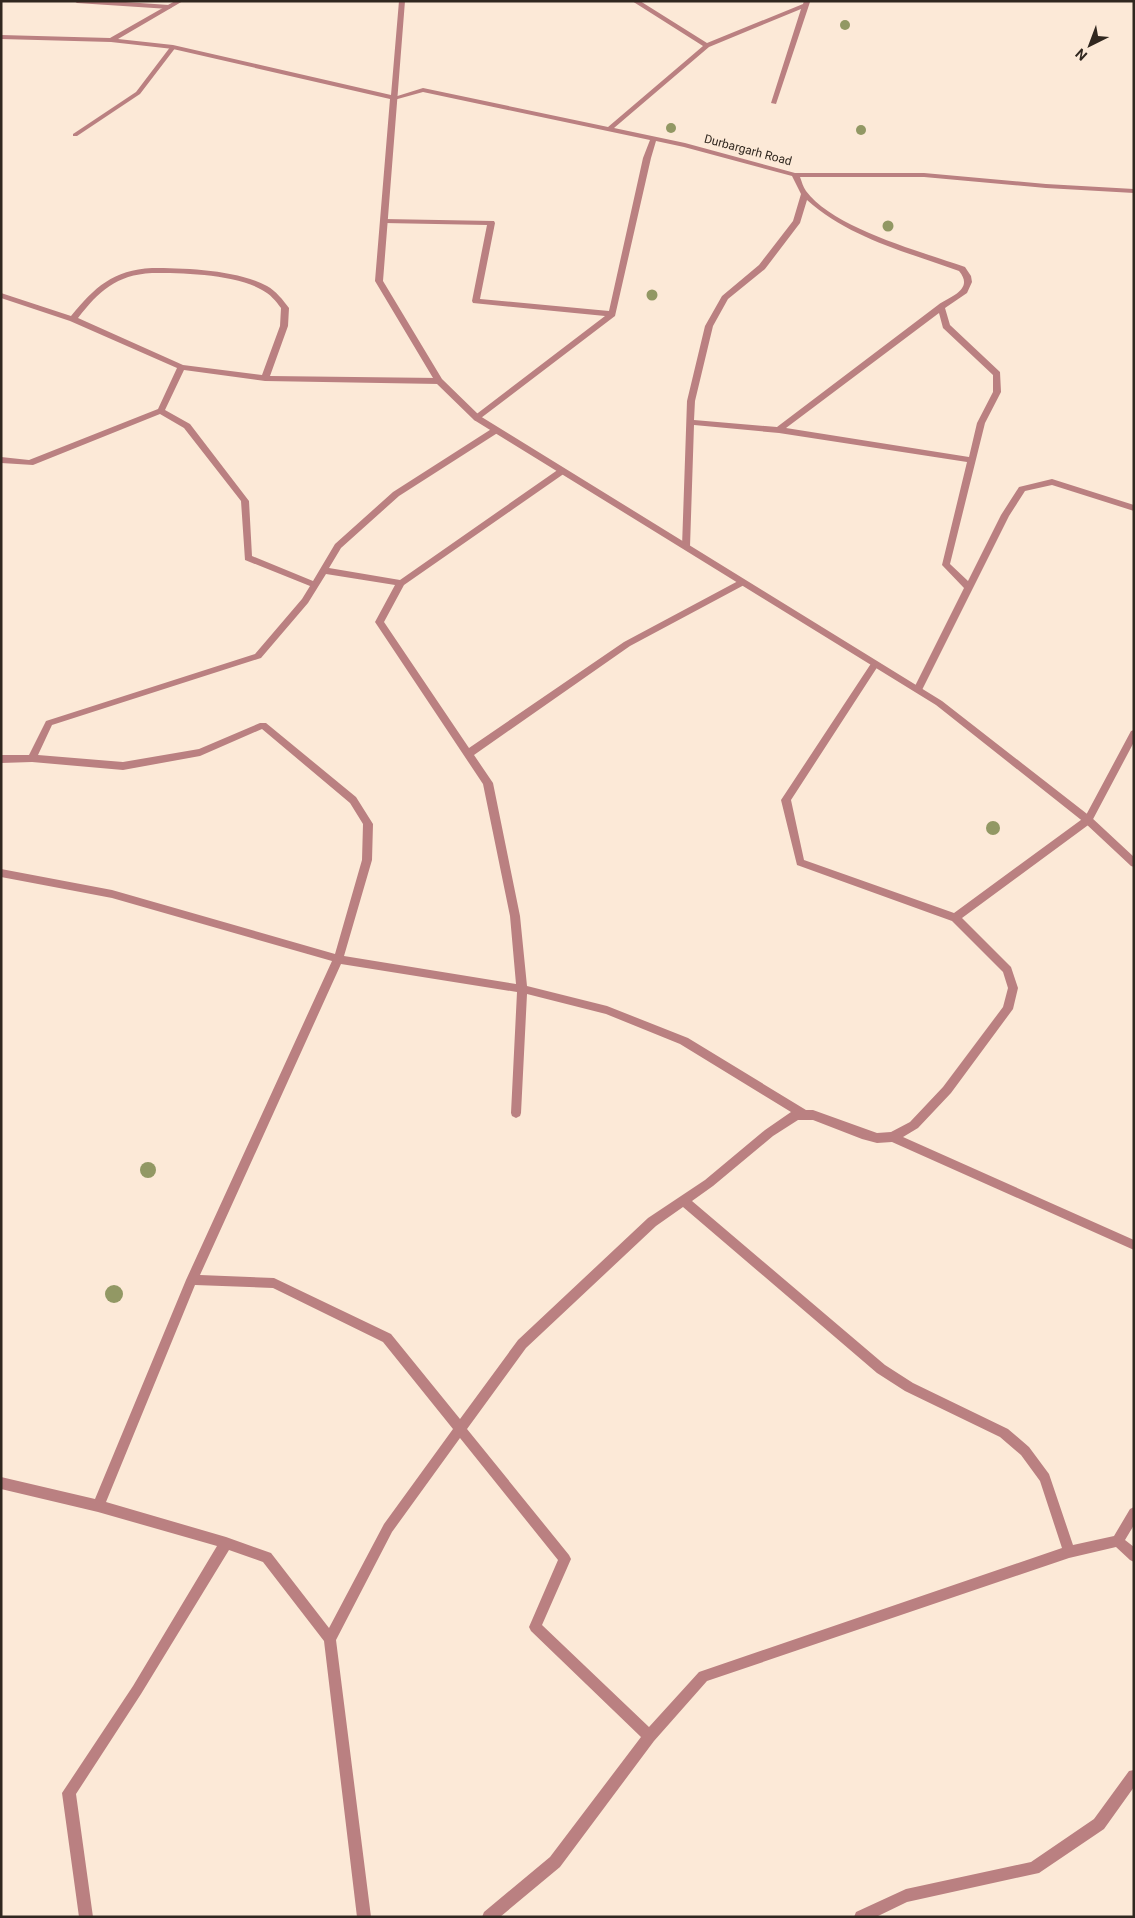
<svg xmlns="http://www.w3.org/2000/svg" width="1135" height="1918" viewBox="0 0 1135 1918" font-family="Roboto,sans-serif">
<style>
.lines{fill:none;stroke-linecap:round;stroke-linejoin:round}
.minor{fill:#ba8081;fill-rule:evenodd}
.tertiary{fill:#ba8081;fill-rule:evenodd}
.tree{fill:#929864}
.labels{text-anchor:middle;stroke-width:5;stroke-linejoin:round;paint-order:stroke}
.far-street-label{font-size:12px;fill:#30271f;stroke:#fce9d7}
</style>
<rect width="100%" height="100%" fill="#fce9d7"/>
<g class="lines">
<path class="minor" d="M 74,1 L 111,1 L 169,5 L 172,7 L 169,9 L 77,3 Z
M 632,1 L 640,1 L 707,43 L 803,4 L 804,1 L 810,2 L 776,104 L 771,103 L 801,9 L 709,47 L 614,128 L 685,143 L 795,173 L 924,173 L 1046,184 L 1134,189 L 1134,193 L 1046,188 L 924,177 L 800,177 C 802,182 803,187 806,191 C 833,228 922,252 965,267 L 971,276 L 972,282 L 967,293 L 945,308 L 950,325 L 1000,372 L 1001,392 L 985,423 L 950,564 L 968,581 L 1001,515 L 1019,487 L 1052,479 L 1134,505 L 1134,511 L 1052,485 L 1025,491 L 1009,516 L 921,692 L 918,693 L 913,690 L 964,588 L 942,565 L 967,462 L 779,433 L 694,425 L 690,547 L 686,550 L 682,547 L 687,401 L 705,326 L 722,296 L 759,265 L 793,221 L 801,194 L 792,176 L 684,147 L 656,141 L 651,158 L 615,316 L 477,421 L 474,420 L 474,416 L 605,316 L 473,303 L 472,301 L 487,225 L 384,223 L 380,221 L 384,219 L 494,221 L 495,223 L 480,299 L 609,311 L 643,158 L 650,140 L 423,92 L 394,100 L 391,98 L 423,88 L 608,127 L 703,46 ZM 807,200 C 849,238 907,252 959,271 C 974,289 952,296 938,305 L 777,427 L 694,420 L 695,401 L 713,326 L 728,299 L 765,269 L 800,223 ZM 939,313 L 943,328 L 993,375 L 993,392 L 977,423 L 969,457 L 786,428 Z
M 171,46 L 176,47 L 140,94 L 77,136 L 73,136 L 73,134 L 136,92 Z
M 152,268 C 185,268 238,270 267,286 C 276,291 283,300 289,308 L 288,326 L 270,376 L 439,378 L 443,381 L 439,384 L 265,381 L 184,370 L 165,410 L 190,424 L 249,501 L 252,556 L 313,581 L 335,544 L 393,492 L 493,428 L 499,428 L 499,432 L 399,496 L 341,548 L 329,568 L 400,580 L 559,469 L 565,469 L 565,473 L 404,585 L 384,622 L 469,748 L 624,642 L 740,580 L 743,579 L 747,582 L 746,584 L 630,646 L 474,755 L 493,783 L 520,916 L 527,986 L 607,1006 L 688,1038 L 806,1110 L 813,1110 L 877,1133 L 891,1132 L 910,1122 L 943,1087 L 1003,1007 L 1008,988 L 1003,972 L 952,921 L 797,865 L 781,800 L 783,797 L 872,662 L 878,662 L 879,664 L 878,666 L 791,800 L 804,860 L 954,913 L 1085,817 L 1131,731 L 1134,730 L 1134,742 L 1091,823 L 962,918 L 1011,967 L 1018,988 L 1013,1009 L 951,1093 L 918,1128 L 903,1137 L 1134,1240 L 1134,1250 L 892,1142 L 877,1143 L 862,1139 L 813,1120 L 798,1120 L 773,1136 L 713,1186 L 692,1201 L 885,1365 L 913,1383 L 1008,1429 L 1029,1447 L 1049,1474 L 1073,1545 L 1114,1536 L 1130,1509 L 1134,1507 L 1134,1525 L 1125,1540 L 1134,1547 L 1134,1562 L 1130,1560 L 1116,1547 L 1069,1558 L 707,1681 L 654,1741 L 560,1867 L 500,1917 L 482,1917 L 484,1912 L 550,1857 L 641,1737 L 531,1631 L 529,1627 L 558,1560 L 460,1438 L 392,1532 L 336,1640 L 371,1917 L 357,1917 L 324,1641 L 263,1562 L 229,1550 L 141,1694 L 76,1794 L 93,1917 L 79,1917 L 62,1793 L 133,1686 L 217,1546 L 98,1512 L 1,1489 L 1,1477 L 95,1499 L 186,1280 L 332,961 L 112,898 L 1,877 L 1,869 L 112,890 L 335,954 L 362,860 L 363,824 L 350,803 L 262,729 L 200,756 L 123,770 L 32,762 L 1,763 L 1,755 L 29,755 L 46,721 L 255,654 L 302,599 L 310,586 L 245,560 L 241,501 L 184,428 L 160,414 L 33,465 L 1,463 L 1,457 L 29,460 L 158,409 L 177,368 L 70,321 L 1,298 L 1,293 L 71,316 C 95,287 113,270 152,268 ZM 152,273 C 183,273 235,274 262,290 C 270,294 276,301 281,308 L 280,326 L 262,375 L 183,365 L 78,318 C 99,291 116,275 152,273 ZM 326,574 L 395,585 L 375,622 L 483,784 L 510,916 L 516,984 L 344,956 L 372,860 L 373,824 L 356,797 L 266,723 L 260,723 L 199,749 L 123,762 L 38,755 L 52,725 L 261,658 L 308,603 ZM 341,964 L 517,992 L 511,1113 L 512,1116 L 516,1118 L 520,1116 L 521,1113 L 527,994 L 606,1014 L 680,1044 L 791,1112 L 765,1130 L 705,1180 L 648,1218 L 518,1340 L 460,1419 L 391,1334 L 274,1278 L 200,1275 ZM 683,1207 L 877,1373 L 905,1391 L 1000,1437 L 1021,1455 L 1040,1481 L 1062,1548 L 699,1672 L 649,1727 L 542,1625 L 571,1559 L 569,1555 L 467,1429 L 526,1348 L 656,1226 ZM 195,1285 L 273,1288 L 383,1342 L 453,1429 L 384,1524 L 329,1628 L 271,1553 L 226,1537 L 106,1502 Z
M 1134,1770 L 1134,1787 L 1104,1829 L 1039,1873 L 907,1902 L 876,1917 L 854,1917 L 856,1912 L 906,1889 L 1031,1862 L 1094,1819 L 1129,1771 Z"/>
<path class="tertiary" d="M 175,1 L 183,1 L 118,39 L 173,45 L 391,95 L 399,1 L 405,1 L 383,281 L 442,379 L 480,416 L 942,701 L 1091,817 L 1134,857 L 1134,867 L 1131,866 L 1085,823 L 936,705 L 474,420 L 436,383 L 375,281 L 390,99 L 173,49 L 111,42 L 1,39 L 1,35 L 110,38 Z"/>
</g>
<g class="tree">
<circle cx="845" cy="25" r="5"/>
<circle cx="671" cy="128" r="5"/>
<circle cx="861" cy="130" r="5"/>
<circle cx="888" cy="226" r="5.5"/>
<circle cx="652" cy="295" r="5.5"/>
<circle cx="993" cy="828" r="7"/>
<circle cx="148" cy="1170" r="8"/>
<circle cx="114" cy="1294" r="9"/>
</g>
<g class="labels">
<g class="far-street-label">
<text transform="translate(748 150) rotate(15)" y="4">Durbargarh Road</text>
</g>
</g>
<rect width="1135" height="1918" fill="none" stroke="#30271f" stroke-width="5"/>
<g transform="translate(1090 45) rotate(222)" stroke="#fce9d7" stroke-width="4" paint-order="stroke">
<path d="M0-4L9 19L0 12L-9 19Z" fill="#30271f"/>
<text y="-8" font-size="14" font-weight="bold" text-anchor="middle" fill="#30271f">N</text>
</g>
</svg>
